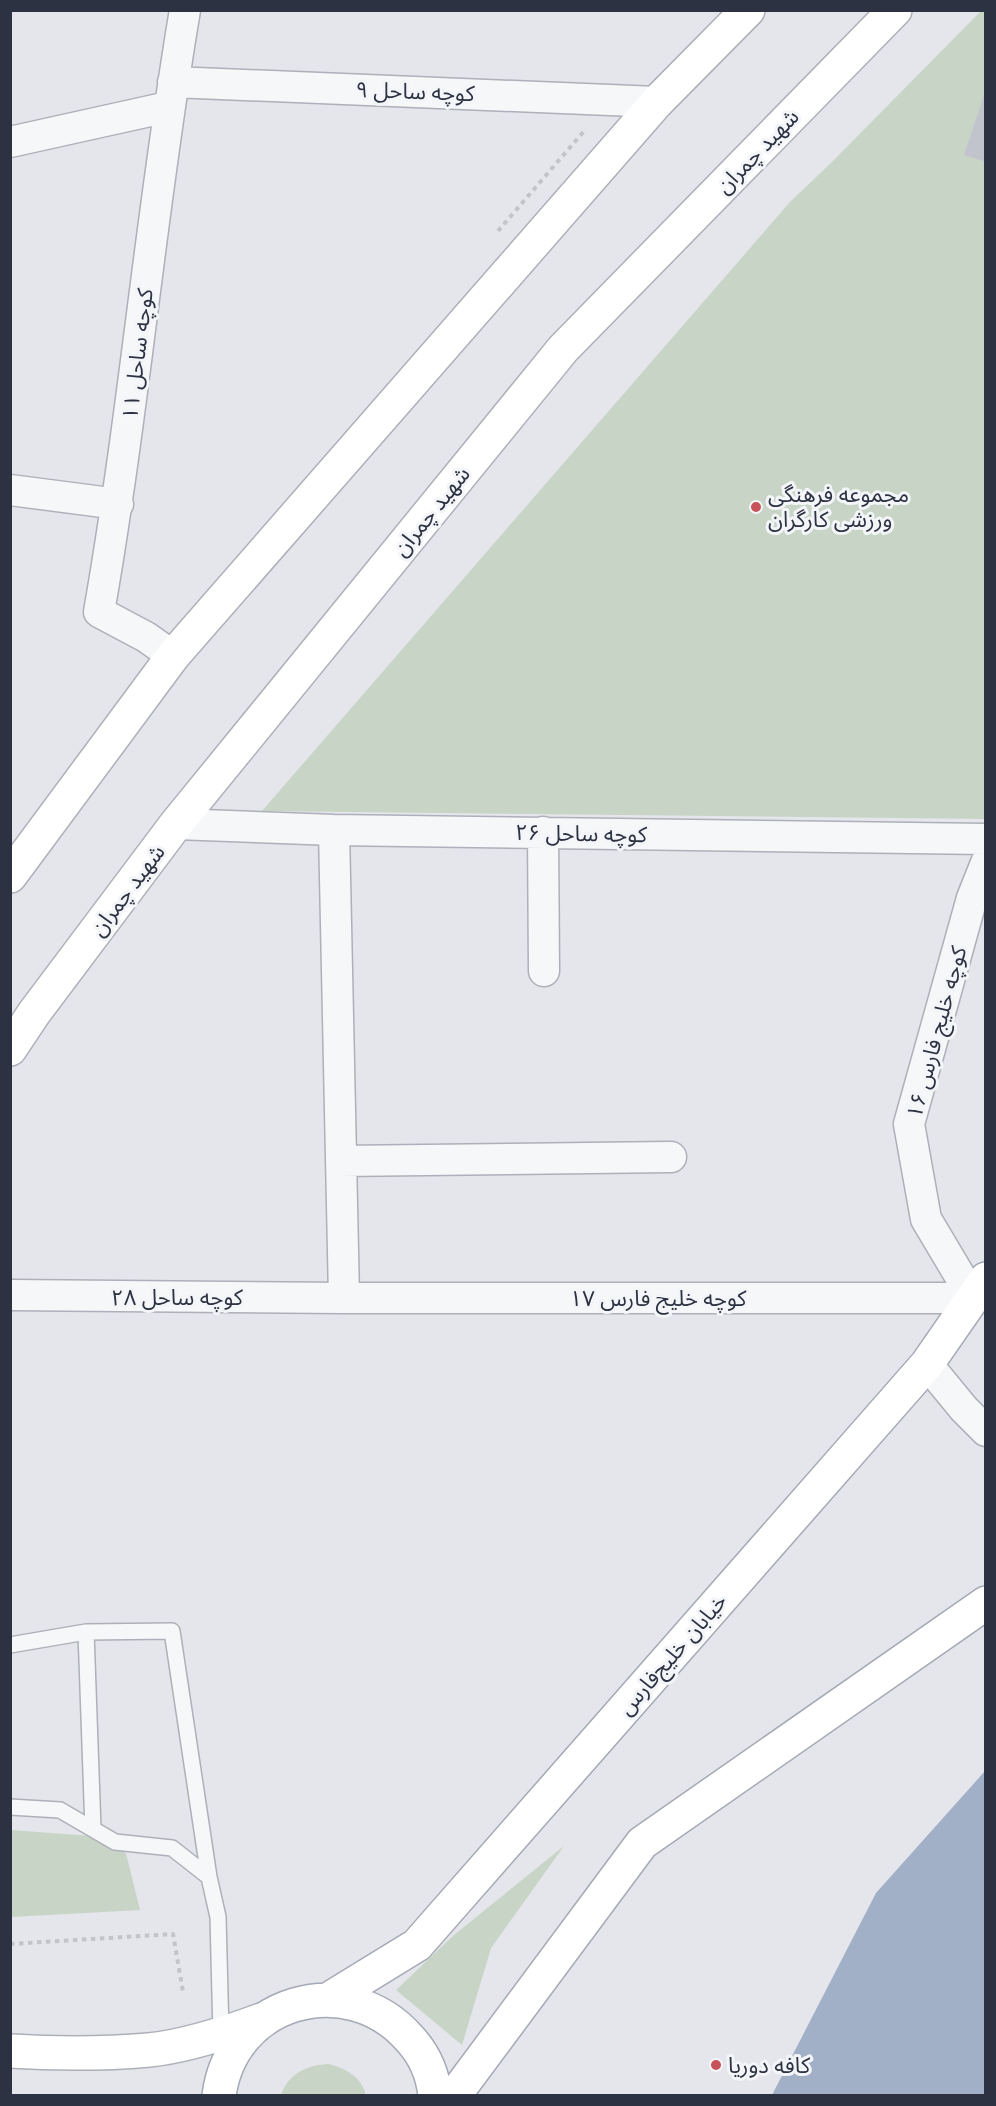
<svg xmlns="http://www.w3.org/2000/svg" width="996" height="2106" viewBox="0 0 996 2106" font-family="Figtree,'Noto Sans Arabic',sans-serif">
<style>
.green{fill:#c8d4c5}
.water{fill:#a2b0c7}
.building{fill:#c1c4cd}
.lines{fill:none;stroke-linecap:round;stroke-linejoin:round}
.lane-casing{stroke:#adb0b8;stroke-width:18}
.street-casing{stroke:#adb0b8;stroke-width:33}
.secondary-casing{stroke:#adb0b8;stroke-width:36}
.primary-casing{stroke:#a4a9b5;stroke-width:36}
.path{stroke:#c2c4c9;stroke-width:4;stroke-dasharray:4.5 4.5;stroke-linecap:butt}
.lane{stroke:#f6f7f9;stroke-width:15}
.street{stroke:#f6f7f9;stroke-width:30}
.secondary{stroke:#fff;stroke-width:33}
.primary{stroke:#fff;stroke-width:33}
.poi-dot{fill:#c55359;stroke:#f3f5f8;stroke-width:2}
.labels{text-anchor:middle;stroke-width:6;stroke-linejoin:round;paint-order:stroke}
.street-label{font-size:22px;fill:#2d3242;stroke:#f3f5f8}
.poi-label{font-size:22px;fill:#2d3242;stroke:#f3f5f8;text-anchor:start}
</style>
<rect width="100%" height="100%" fill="#e4e6eb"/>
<path class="green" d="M 981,11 L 985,11 L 985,819 L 262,811 L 790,202 L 831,163 Z
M 11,1830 L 91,1836 L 126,1853 L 140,1910 L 11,1917 Z
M 564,1846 L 491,1948 L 462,2045 L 396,1990 L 454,1935 Z
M 329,2064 C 347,2069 361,2077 366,2095 L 281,2095 C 289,2073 307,2065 329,2064 Z"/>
<path class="water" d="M 985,1771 L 985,2095 L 772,2095 L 876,1893 Z"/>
<path class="building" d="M 985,92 L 986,92 L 986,162 L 964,155 Z"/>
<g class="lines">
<g class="lane-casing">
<path id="lane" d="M 86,1632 L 93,1829
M 10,1645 L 86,1632 L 172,1631 L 209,1877 L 218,1917 L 221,2034
M 10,1807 L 60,1810 L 115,1842 L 172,1848 L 209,1877"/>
</g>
<g class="street-casing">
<path id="street" d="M 173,82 L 657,102
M 10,142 L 168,107
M 10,490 L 118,504
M 173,656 L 146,637 L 99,612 C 134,413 151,210 185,10
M 176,824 L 334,830 L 986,839
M 334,830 L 344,1298
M 543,832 L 544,971
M 341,1161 L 671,1157
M 10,1295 L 344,1298 L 973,1298
M 973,1298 L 926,1219 L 909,1124 L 972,898 L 986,863
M 927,1364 L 964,1409 L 986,1431"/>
</g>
<g class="secondary-casing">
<path id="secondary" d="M 10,876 L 173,656 L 657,102 L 748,10
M 10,1049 L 34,1013 L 176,824 L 563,349 L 895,10
M 10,2051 C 57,2054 103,2054 149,2050 C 187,2046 226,2033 261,2020"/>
</g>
<g class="primary-casing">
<path id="primary" d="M 329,1999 L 417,1945 L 927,1364 L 986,1279
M 219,2096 C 231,2000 347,1968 409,2038 C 424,2054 433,2074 435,2096
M 454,2096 L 642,1843 L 986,1603"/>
</g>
<path class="path" d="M 498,231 L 585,130
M 10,1944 L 173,1934 L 183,1992"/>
<use href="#lane" class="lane"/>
<use href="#street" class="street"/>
<use href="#secondary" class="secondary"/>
<use href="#primary" class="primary"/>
</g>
<g class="poi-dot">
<circle cx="756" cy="507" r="6"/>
<circle cx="716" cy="2065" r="6"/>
</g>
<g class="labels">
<g class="street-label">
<text transform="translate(415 91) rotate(2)" y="8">کوچه ساحل ۹</text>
<text transform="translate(757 151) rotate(-46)" y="8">شهید چمران</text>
<text transform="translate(137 354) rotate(-83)" y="8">کوچه ساحل ۱۱</text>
<text transform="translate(431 511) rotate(-51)" y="8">شهید چمران</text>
<text transform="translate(581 833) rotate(1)" y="8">کوچه ساحل ۲۶</text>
<text transform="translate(127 890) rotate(-53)" y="8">شهید چمران</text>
<text transform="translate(936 1032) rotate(-75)" y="8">کوچه خلیج فارس ۱۶</text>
<text x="177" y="1305">کوچه ساحل ۲۸</text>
<text x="658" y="1306">کوچه خلیج فارس ۱۷</text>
<text transform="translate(672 1654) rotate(-49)" y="8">خیابان خلیج‌فارس</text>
</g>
<g class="poi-label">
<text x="768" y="502">مجموعه فرهنگی<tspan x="768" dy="25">ورزشی کارگران</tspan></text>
<text x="728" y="2073">کافه دوریا</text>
</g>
</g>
<rect width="996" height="2106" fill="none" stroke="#2d3242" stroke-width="24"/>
</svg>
